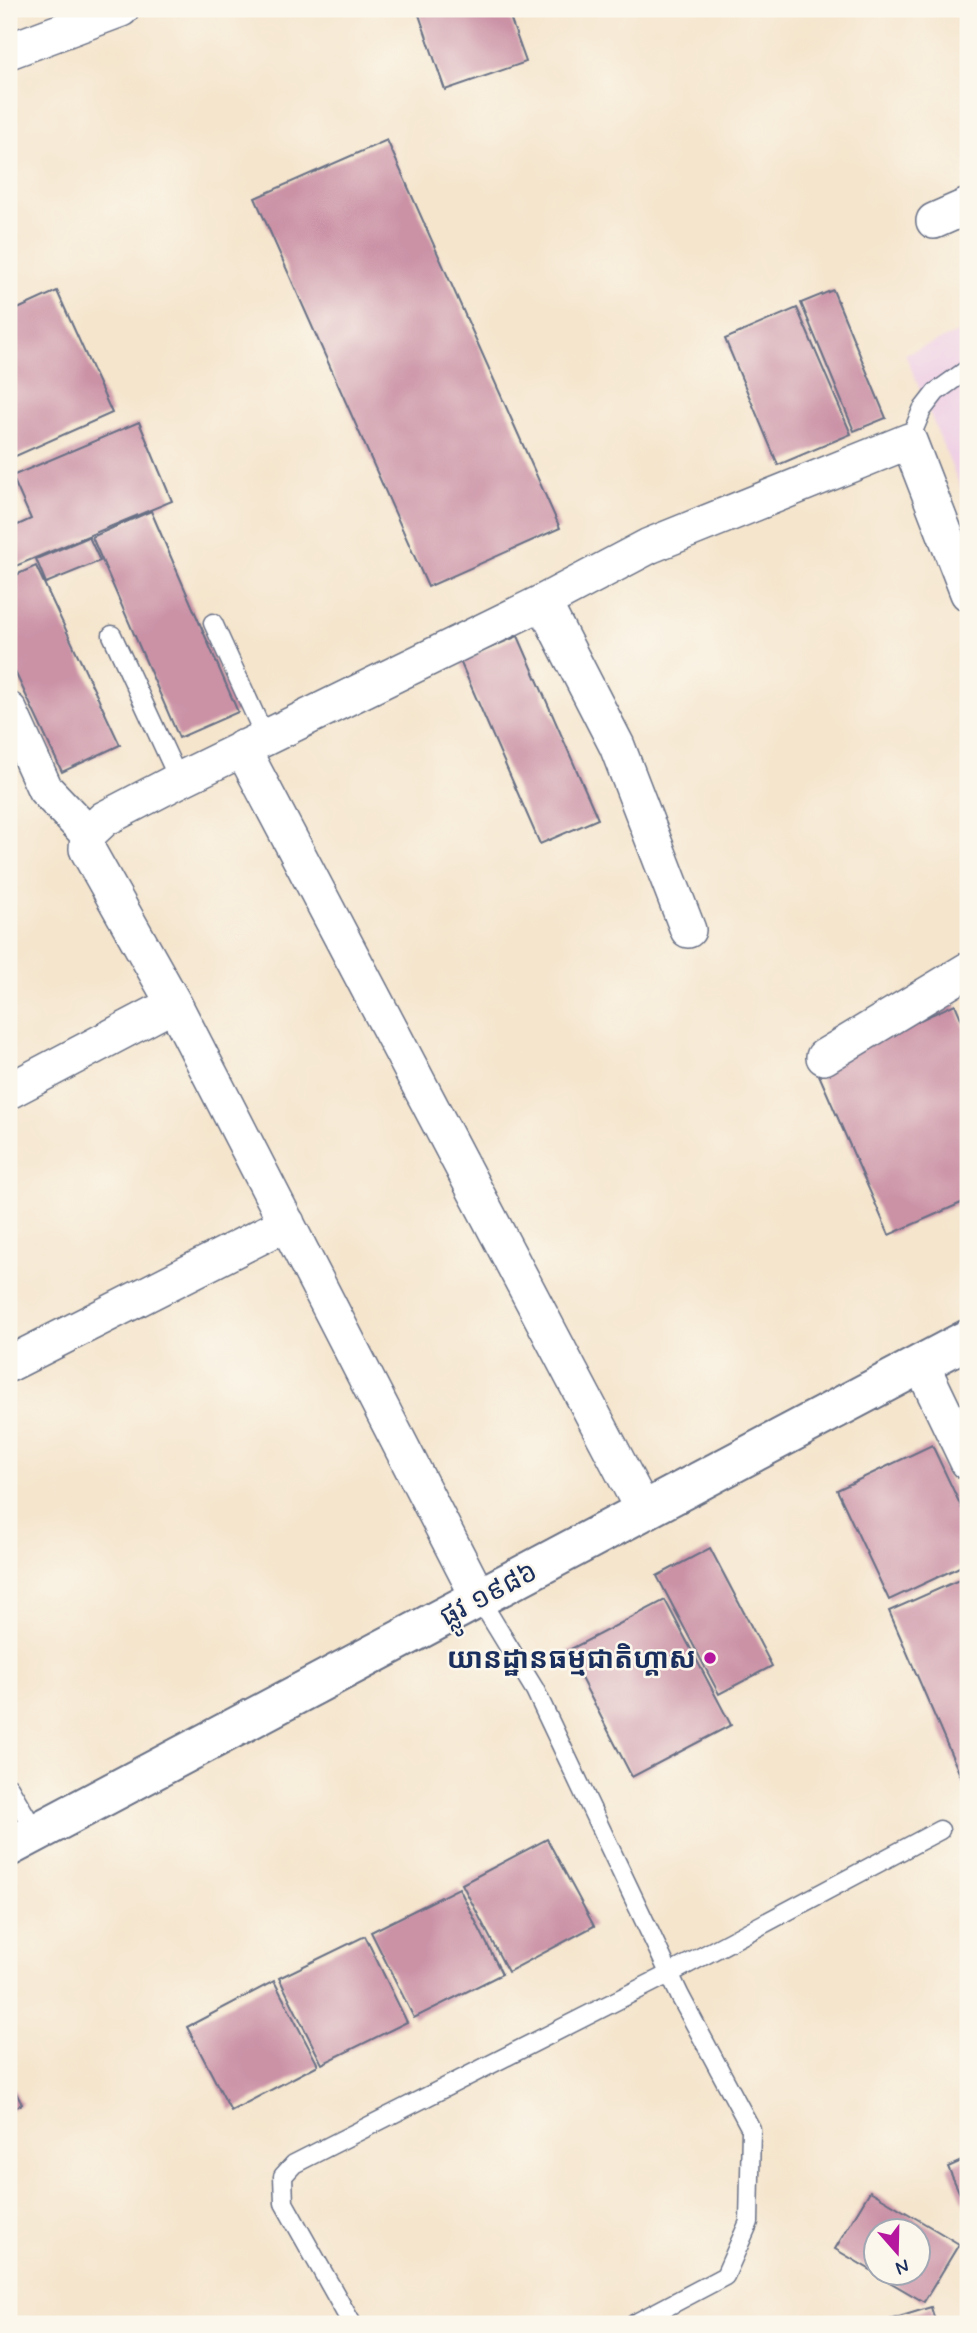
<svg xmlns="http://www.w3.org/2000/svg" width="977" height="2333" viewBox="0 0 977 2333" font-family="Mynerve,'Noto Sans Khmer',sans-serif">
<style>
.built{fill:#efd0e5}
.building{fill:#cb92a6}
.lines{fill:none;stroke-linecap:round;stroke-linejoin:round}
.lane-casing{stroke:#676f85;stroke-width:21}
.street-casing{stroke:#676f85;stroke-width:38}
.secondary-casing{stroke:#676f85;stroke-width:42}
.lane{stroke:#fff;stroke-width:18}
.street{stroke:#fff;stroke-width:35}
.secondary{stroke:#fff;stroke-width:38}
.poi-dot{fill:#b5179e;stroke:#fbf7ec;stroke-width:2.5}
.labels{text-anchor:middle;stroke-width:5;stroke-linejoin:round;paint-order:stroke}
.street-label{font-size:28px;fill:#1b2f5e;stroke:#fbf7ec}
.poi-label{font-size:28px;font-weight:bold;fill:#1b2f5e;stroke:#fbf7ec;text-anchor:end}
</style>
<rect width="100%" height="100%" fill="#fbf7ec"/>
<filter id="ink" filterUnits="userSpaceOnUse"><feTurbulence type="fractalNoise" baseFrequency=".0143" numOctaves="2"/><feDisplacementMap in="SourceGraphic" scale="14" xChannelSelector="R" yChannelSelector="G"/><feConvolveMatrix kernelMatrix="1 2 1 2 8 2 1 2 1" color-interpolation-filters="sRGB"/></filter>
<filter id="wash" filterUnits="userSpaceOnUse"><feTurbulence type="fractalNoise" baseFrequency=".00686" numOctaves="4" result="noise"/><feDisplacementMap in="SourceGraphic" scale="28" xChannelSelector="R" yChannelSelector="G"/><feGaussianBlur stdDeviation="1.57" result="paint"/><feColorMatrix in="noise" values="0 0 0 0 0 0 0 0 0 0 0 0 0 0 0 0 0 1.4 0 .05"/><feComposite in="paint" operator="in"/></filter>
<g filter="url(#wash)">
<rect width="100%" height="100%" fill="#f5e5cd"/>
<path class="built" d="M 968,329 L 968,506 L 905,354 Z"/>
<g id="blocks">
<path class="building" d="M 417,9 L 507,9 L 526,62 L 445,90 Z
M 387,140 L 560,528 L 428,587 L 255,198 Z
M 833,290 L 886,418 L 854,431 L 801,303 Z
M 57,291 L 112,413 L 9,459 L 9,313 Z
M 797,308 L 851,434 L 778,465 L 725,339 Z
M 139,422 L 172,501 L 11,568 L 9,561 L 9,529 L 31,519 L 12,476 Z
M 151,511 L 238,712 L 179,738 L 92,537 Z
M 89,537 L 100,561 L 46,583 L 36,559 Z
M 36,566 L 120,745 L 62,772 L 9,659 L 9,578 Z
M 518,636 L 598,819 L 540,844 L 460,661 Z
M 955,1004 L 968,1035 L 968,1200 L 889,1235 L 816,1068 Z
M 932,1445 L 968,1521 L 968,1563 L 889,1600 L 837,1490 Z
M 710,1548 L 772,1666 L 719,1694 L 657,1576 Z
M 968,1576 L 968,1793 L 889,1611 Z
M 665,1600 L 731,1725 L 632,1777 L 567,1651 Z
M 547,1839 L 594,1926 L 508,1972 L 462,1884 Z
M 459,1888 L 502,1974 L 414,2018 L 371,1932 Z
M 365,1936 L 407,2022 L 322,2064 L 279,1978 Z
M 274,1981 L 318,2065 L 231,2111 L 187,2027 Z
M 9,2080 L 22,2104 L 9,2111 Z
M 968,2158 L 968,2212 L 948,2167 Z
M 870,2191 L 959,2244 L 924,2302 L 876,2274 L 918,2274 L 918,2232 L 876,2232 L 876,2273 L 835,2249 Z
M 931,2307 L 936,2324 L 876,2324 Z"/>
</g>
</g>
<g filter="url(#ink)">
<use href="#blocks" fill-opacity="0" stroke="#676f85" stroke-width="2"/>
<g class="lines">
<g class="lane-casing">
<path id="lane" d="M 909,441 L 922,410 L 936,392 L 968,369
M 213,623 L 265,737
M 112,635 L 179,780
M 479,1598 L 535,1690 L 680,1996 L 751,2129 L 749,2222 L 725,2276 L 634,2324
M 9,1787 L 36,1833
M 352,2324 L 284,2203 L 283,2176 L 294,2164 L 669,1974 L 940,1830"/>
</g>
<g class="street-casing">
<path id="street" d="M 9,51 L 121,9
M 934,221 L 968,206
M 543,602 L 617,746 L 688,930
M 9,710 L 45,789 L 88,834
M 242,748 L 643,1510
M 824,1057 L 968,970
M 9,1091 L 174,1004
M 9,1364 L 287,1223
M 921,1364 L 968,1462
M 479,1598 L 174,1004 L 87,849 L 88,834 L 104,819 L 179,780 L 543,602 L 649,546 L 909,441 L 968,593"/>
</g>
<g class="secondary-casing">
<path id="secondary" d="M 9,1847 L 968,1339"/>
</g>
<use href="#lane" class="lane"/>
<use href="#street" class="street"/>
<use href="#secondary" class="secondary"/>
</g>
</g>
<circle class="poi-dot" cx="710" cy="1658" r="7"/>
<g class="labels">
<g class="street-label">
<text transform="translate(488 1593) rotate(-28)" y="10">ផ្លូវ ១៩៨៦</text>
</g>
<g class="poi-label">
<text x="696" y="1668">យានដ្ឋានធម្មជាតិហ្គាស</text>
</g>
</g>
<rect width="977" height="2333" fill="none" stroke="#fbf7ec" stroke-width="35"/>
<g transform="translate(897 2252) rotate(160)"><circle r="33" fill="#fbf7ec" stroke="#a1a7b3" stroke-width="2"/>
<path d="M0-5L12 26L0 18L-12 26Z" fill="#b5179e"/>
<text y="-10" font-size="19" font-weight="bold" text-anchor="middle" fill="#1b2f5e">N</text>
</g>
</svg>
